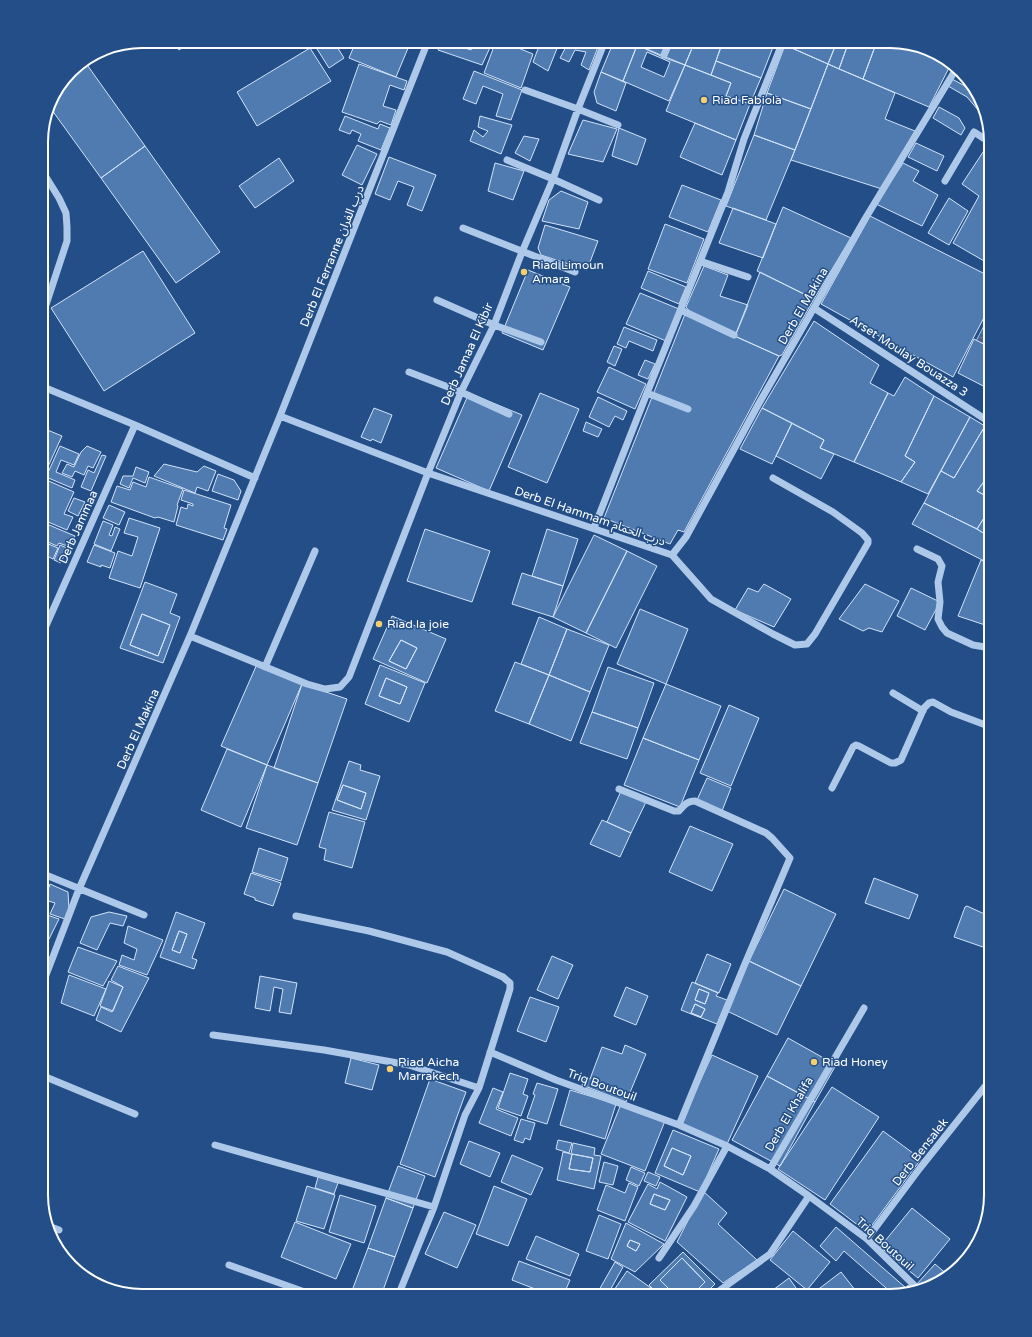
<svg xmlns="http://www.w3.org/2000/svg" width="1032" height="1337" viewBox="0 0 1032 1337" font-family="'Varela Round','Noto Sans Arabic',sans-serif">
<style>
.water{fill:url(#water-rules);stroke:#a2c3ea}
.building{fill:#507bb1;stroke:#d2e3f7;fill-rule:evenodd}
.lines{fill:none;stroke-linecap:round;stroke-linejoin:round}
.minor{stroke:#aec8e9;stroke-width:7}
.poi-dot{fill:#f4cf71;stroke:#234e87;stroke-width:1.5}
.labels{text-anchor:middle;stroke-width:3;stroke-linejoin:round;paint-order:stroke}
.poi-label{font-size:12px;fill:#fff;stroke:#234e87;text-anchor:start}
.street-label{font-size:12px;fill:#fff;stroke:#234e87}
.rim{fill:none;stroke:#fff;stroke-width:2}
</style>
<defs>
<pattern id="water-rules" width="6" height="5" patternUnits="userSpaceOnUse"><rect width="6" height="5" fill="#45658e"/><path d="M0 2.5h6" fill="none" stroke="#617c9f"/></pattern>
</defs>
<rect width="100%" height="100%" fill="#234e87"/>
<path class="water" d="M 988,318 L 991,320 L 991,346 L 976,341 Z"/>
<path class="building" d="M 173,41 L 193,41 L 179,50 Z
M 312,41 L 336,41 L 334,42 L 344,58 L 329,68 Z
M 356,41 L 411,41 L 396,77 L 349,58 Z
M 442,41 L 455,41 L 453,44 L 471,50 L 477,41 L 493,41 L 482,65 L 438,50 Z
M 496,41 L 501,41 L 533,54 L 521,88 L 484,73 Z
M 541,41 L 560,41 L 548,71 L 533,62 Z
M 569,41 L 581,41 L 598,47 L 589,70 L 581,65 L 586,52 L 575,50 L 569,62 L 560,58 Z
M 614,41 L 639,41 L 623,81 L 601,72 Z
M 639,41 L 668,41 L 661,56 L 637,45 Z
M 672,41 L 695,41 L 685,65 L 665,58 Z
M 695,41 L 723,41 L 711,75 L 685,65 Z
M 723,41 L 775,42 L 761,78 L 716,61 Z
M 787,41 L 835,41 L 837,42 L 828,64 L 785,45 Z
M 837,41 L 849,41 L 839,69 L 828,64 Z
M 849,41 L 877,41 L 863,79 L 839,69 Z
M 877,41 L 897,41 L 940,54 L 951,64 L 929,107 L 863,79 Z
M 637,45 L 685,65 L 669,101 L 623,81 ZM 647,52 L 670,62 L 664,77 L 641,67 Z
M 785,45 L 828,64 L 811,109 L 767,93 Z
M 310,48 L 331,81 L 257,126 L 237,92 Z
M 716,61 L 761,78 L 750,104 L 726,96 L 731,83 L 711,75 Z
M 85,62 L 145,146 L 101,178 L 49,106 L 51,97 L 69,74 Z
M 359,64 L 407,81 L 404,90 L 390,85 L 383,106 L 396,110 L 391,125 L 380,121 L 377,124 L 342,112 Z
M 828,64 L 895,93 L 885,119 L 915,131 L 882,189 L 791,160 Z
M 685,65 L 731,83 L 726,96 L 750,104 L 736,140 L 666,111 Z
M 474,71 L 522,90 L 511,120 L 496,116 L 503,94 L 483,86 L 476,104 L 463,99 Z
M 601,72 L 626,83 L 616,111 L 597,103 L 594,92 Z
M 952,79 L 976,92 L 984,117 L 967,97 L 948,86 Z
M 767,93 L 811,109 L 795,150 L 754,135 Z
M 939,107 L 959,118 L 965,128 L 961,135 L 933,118 Z
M 345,116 L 378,129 L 380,124 L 390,128 L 381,150 L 358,141 L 361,134 L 352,130 L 350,134 L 339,130 Z
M 480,116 L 512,125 L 501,154 L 470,141 L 474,130 L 483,137 L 488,131 L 478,127 Z
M 583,120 L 617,129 L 603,162 L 568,154 Z
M 695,123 L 736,140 L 722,175 L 680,157 Z
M 619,128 L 646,139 L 637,165 L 612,156 Z
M 754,135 L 795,150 L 766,220 L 726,206 Z
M 524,136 L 539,139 L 530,161 L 515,153 Z
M 916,143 L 944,156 L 937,171 L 908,157 Z
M 357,145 L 377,154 L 362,185 L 342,175 Z
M 145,146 L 220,252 L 176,283 L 101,178 Z
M 987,146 L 991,148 L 991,265 L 953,243 L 979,196 L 962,184 Z
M 389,157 L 436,175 L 422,211 L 407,205 L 414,187 L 398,181 L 390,200 L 375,194 Z
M 279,158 L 294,181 L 255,208 L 239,186 Z
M 495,163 L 524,171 L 513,200 L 488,191 Z
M 903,163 L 919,171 L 913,181 L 938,195 L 922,226 L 876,204 Z
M 682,185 L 721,200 L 708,232 L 669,217 Z
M 561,191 L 588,202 L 579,229 L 542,221 L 549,200 Z
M 949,198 L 968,211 L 949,245 L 928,233 Z
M 783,207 L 851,238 L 814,299 L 757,271 Z
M 733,208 L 776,224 L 763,258 L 719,243 Z
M 870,216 L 991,277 L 991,304 L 953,377 L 821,304 Z
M 665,224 L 704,239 L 687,283 L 648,269 Z
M 545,225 L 598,241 L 587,270 L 541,255 L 538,248 Z
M 143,251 L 195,333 L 104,391 L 51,308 Z
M 704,266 L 728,275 L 720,296 L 748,305 L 736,334 L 691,313 L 686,307 Z
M 528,270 L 570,287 L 543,350 L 502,333 Z
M 648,271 L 686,287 L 679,304 L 641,288 Z
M 760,272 L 814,299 L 782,355 L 779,356 L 735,336 Z
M 640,293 L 679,309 L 666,341 L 626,324 Z
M 685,314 L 779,356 L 684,532 L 678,530 L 670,544 L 604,518 Z
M 814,321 L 879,365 L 870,383 L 888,393 L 854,462 L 820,448 L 824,440 L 762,408 Z
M 624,327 L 657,340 L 653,351 L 629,341 L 626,348 L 617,344 Z
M 974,339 L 991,348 L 991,390 L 958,373 Z
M 614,346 L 622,349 L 615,366 L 607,362 Z
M 645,360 L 655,364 L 648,379 L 638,375 Z
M 609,367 L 646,384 L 635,409 L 597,392 Z
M 905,377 L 934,396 L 905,456 L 915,462 L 901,482 L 854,462 L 888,393 L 894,396 Z
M 469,393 L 522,415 L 489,491 L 436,468 Z
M 540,393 L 579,409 L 547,483 L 508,467 Z
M 934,396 L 970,417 L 928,494 L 901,482 L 915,462 L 905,456 Z
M 598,397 L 627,411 L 623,420 L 615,416 L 609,427 L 589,417 Z
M 374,408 L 392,415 L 381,443 L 372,439 L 371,441 L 361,437 Z
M 762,408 L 792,423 L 772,464 L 740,449 Z
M 970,417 L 985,426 L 954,478 L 941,471 Z
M 586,422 L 602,429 L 598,437 L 583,431 Z
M 792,423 L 824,440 L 820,448 L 834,454 L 821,479 L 776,456 Z
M 985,426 L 991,430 L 991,472 L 977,491 L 991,499 L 991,507 L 977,529 L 924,503 L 941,471 L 954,478 Z
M 45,429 L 62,436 L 41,482 L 41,437 Z
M 60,446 L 79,454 L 74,465 L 61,460 L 56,472 L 75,480 L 72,488 L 46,477 Z
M 87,446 L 101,452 L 93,468 L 88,466 L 84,475 L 75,471 L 72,477 L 62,473 L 67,464 L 74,467 L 81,452 Z
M 102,455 L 106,456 L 91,491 L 81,487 L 88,470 L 94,473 Z
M 164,464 L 197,472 L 204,466 L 216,471 L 208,491 L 197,487 L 195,493 L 154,476 Z
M 136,467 L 149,472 L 145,483 L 133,478 L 129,488 L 120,484 L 123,476 L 133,476 Z
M 991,472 L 991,499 L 977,491 Z
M 218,474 L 234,480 L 241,491 L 238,500 L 212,491 Z
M 149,477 L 183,489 L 177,505 L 178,506 L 174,522 L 158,517 L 155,518 L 111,502 L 117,486 L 130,490 L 133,482 L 146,487 Z
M 44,479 L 74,492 L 64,514 L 73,517 L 67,530 L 41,519 L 41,495 Z
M 184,490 L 231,505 L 224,528 L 227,529 L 223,540 L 176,525 L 181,507 L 187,509 L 188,504 L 193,506 L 193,504 L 181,500 Z
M 74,498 L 85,502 L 78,516 L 68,511 Z
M 924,503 L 977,529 L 991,538 L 991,562 L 990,564 L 912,524 Z
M 109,505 L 125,512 L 119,525 L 103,518 Z
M 991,507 L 991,538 L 977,529 Z
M 129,518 L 160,528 L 140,588 L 109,578 L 118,551 L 132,556 L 138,537 L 124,533 Z
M 103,521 L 113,525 L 109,535 L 112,536 L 115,527 L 120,529 L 111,551 L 94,544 Z
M 42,522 L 75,536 L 70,547 L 59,543 L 57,546 L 41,539 Z
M 425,529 L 490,551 L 472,602 L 407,581 Z
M 547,529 L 578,539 L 563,586 L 532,576 Z
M 594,535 L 627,551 L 586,633 L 553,617 Z
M 41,541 L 58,548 L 53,559 L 41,553 Z
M 60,545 L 67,548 L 61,563 L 54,560 Z
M 94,545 L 115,553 L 110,568 L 101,565 L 101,567 L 87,562 Z
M 627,551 L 657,566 L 616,648 L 586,633 Z
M 981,560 L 990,564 L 991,562 L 991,627 L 958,616 Z
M 41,571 L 47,573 L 41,588 Z
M 522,573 L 563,586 L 553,617 L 512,604 Z
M 145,582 L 177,594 L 170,613 L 180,617 L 163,663 L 120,648 ZM 142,614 L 170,625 L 158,656 L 130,645 Z
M 764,584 L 791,599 L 774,627 L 735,610 L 748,588 L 758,592 Z
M 865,584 L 899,601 L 882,632 L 869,628 L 863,631 L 839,619 Z
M 911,588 L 940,602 L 925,630 L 897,616 Z
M 640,609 L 688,629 L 666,684 L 617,664 Z
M 142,614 L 170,625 L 158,656 L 130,645 Z
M 392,616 L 446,639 L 427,683 L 373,659 ZM 401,640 L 417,648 L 406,669 L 389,661 Z
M 539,617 L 567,629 L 549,675 L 521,664 Z
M 567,629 L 609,645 L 590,692 L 549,675 Z
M 401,640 L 417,648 L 406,669 L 389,661 Z
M 515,662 L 549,675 L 529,724 L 495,711 Z
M 257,664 L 302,684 L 267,765 L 221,746 Z
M 380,665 L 425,683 L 409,722 L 365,704 ZM 386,678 L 407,687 L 400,704 L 379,696 Z
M 608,667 L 654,683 L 638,728 L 592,712 Z
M 549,675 L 590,692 L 571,741 L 529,724 Z
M 386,678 L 407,687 L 400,704 L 379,696 Z
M 302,684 L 347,699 L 318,783 L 274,768 Z
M 666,684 L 721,706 L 699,760 L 643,738 Z
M 729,705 L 759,718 L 731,786 L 700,773 Z
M 592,712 L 638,728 L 627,759 L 580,743 Z
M 643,738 L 699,760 L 680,807 L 624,785 Z
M 227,749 L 267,765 L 241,827 L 201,810 Z
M 349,761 L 361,765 L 360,770 L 380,776 L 366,820 L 332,810 ZM 343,785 L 366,793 L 361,809 L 337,800 Z
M 267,765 L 318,783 L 297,845 L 246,828 Z
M 707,778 L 731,788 L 722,811 L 697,800 Z
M 343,785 L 366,793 L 361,809 L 337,800 Z
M 621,791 L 646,802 L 631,833 L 607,822 Z
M 329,812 L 365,822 L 352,868 L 324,860 L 326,849 L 319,847 Z
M 602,820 L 631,833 L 620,857 L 590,844 Z
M 690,826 L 733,844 L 712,891 L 669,872 Z
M 259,848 L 288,858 L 281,881 L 252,872 Z
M 251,873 L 281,883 L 273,906 L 255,900 L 255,898 L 244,894 Z
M 874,878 L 918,895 L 909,919 L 865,903 Z
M 50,884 L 68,892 L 69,909 L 65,919 L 50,914 L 55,903 L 45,900 Z
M 784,889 L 836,914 L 801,986 L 749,961 Z
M 967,906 L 991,917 L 991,935 L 986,946 L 983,947 L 954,937 L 965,907 Z
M 109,912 L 127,916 L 123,926 L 110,923 L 97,950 L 80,943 L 91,917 Z
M 176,912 L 205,923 L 192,958 L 197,960 L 194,969 L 160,957 ZM 179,931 L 187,934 L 180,953 L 172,950 Z
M 41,913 L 59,919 L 42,953 L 41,953 Z
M 128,926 L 163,940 L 147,975 L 119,965 L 122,955 L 134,960 L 137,949 L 124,943 Z
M 179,931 L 187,934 L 180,953 L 172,950 Z
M 78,947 L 117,961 L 103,986 L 68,972 Z
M 707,954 L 731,964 L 719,993 L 695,983 Z
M 552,956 L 573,965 L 558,999 L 537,990 Z
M 749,961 L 801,986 L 777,1035 L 725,1010 Z
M 118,966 L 149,978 L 121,1032 L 96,1020 L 101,1007 L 112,1012 L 123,987 L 111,980 Z
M 69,975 L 106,989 L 94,1016 L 61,1003 Z
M 260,976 L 297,983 L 291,1014 L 279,1012 L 283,989 L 274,987 L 270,1011 L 255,1008 Z
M 109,981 L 123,987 L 113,1011 L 100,1006 Z
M 692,982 L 718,993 L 716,996 L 727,1000 L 717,1024 L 681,1010 ZM 699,989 L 709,993 L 705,1004 L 695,1000 ZM 695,1004 L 705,1009 L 701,1017 L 691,1013 Z
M 626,987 L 648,996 L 636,1025 L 614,1016 Z
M 699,989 L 709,993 L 705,1004 L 695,1000 Z
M 530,997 L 559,1007 L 546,1042 L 517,1031 Z
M 695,1004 L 705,1009 L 701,1017 L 691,1013 Z
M 788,1038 L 836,1065 L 815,1102 L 767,1076 Z
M 625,1045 L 646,1054 L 626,1102 L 582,1085 L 585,1077 L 590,1079 L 602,1047 L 622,1054 Z
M 712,1055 L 758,1076 L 727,1144 L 681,1123 Z
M 351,1058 L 379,1065 L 372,1090 L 345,1083 Z
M 510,1073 L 528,1079 L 523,1094 L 528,1096 L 521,1116 L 498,1108 Z
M 767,1076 L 815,1102 L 780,1166 L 732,1140 Z
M 430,1079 L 466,1092 L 435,1177 L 400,1164 Z
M 537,1083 L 558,1089 L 547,1124 L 527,1118 L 535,1095 L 533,1094 Z
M 832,1087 L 879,1117 L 825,1200 L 778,1169 Z
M 493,1088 L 503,1092 L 496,1109 L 518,1118 L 511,1136 L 479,1123 Z
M 570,1090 L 616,1104 L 605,1139 L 560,1125 Z
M 621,1104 L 665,1121 L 645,1171 L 601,1154 Z
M 521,1119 L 535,1123 L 530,1140 L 525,1138 L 523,1143 L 514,1140 Z
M 673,1130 L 719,1149 L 700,1192 L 655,1173 ZM 672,1148 L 691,1156 L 683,1175 L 664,1166 Z
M 883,1131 L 921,1159 L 867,1232 L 830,1204 Z
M 558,1140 L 572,1143 L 569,1153 L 556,1149 Z
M 469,1141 L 500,1153 L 490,1177 L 460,1164 Z
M 573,1143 L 595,1148 L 594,1155 L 601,1156 L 594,1189 L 557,1180 L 563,1152 L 571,1154 ZM 572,1154 L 593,1158 L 590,1172 L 569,1169 Z
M 672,1148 L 691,1156 L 683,1175 L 664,1166 Z
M 572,1154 L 593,1158 L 590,1172 L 569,1169 Z
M 512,1155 L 543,1168 L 531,1195 L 501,1182 Z
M 604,1162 L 618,1166 L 613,1185 L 599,1182 Z
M 398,1166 L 425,1176 L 413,1208 L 386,1198 Z
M 631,1167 L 645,1173 L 639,1186 L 626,1180 Z
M 648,1172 L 660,1177 L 656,1186 L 644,1181 Z
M 318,1177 L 338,1183 L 334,1194 L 315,1188 Z
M 660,1182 L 687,1197 L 665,1241 L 628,1222 L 648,1184 L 657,1189 ZM 654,1194 L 670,1200 L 665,1210 L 650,1204 Z
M 629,1183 L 638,1187 L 625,1221 L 597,1210 L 606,1185 L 625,1193 Z
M 307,1186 L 335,1195 L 324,1229 L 296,1221 Z
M 494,1186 L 527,1199 L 508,1246 L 476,1234 Z
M 703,1191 L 727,1213 L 718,1224 L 757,1260 L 723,1283 L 677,1242 Z
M 654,1194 L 670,1200 L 665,1210 L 650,1204 Z
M 340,1195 L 376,1206 L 364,1243 L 329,1232 Z
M 386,1198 L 413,1208 L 395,1257 L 368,1248 Z
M 912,1208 L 950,1239 L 918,1278 L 880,1247 Z
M 444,1212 L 476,1225 L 457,1268 L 425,1254 Z
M 599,1215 L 621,1224 L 608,1259 L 586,1251 Z
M 295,1222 L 351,1244 L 336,1279 L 281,1257 Z
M 626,1223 L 664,1244 L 635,1272 L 611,1259 ZM 630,1240 L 640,1244 L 636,1251 L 627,1246 Z
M 836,1227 L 906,1288 L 902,1292 L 894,1295 L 844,1251 L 836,1261 L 820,1246 Z
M 793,1231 L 830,1262 L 807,1290 L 770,1260 Z
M 536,1236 L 579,1254 L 570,1276 L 526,1259 Z
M 630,1240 L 640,1244 L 636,1251 L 627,1246 Z
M 368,1248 L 395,1257 L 381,1296 L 350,1296 Z
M 683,1252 L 715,1284 L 703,1296 L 691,1296 L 705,1282 L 682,1258 L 660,1280 L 676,1296 L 660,1296 L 649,1285 Z
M 682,1258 L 705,1282 L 691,1296 L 676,1296 L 660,1280 Z
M 519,1261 L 570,1280 L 563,1296 L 553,1296 L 512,1280 Z
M 615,1262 L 623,1267 L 608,1294 L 599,1290 Z
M 935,1264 L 949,1276 L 946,1279 L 919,1287 L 916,1285 Z
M 627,1271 L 651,1288 L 645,1296 L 610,1296 Z
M 841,1272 L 859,1295 L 821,1296 L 816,1291 Z
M 789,1278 L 796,1288 L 785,1296 L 765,1296 Z
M 530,1288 L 546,1296 L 526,1296 Z
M 880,1289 L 888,1296 L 873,1296 Z"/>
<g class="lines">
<path class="minor" d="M 664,55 L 670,41
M 525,90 L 578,109 L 618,125
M 507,160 L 553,179 L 599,200
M 945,181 L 974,132 L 991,143
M 463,228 L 575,272
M 700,261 L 748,277
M 437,300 L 494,325 L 541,342
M 814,308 L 991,423
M 681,310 L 734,335
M 41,320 L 67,241 L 67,227 L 66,213 L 59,198 L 41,169
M 409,372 L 461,392 L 509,414
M 41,386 L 135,425 L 255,478
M 647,393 L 688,409
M 280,416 L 428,473 L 672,555 L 711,599 L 773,634 L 795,645 L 807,644 L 815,634 L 868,543 L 868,540 L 862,533 L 833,512 L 773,478
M 594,528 L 647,393 L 728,192 L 744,139 L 783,41
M 917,549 L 938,559 L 942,566 L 938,582 L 940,602 L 938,619 L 942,627 L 947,633 L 973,645 L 991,648
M 672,555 L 686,537 L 758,405 L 865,219 L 956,69
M 190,636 L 307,684 L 325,689 L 340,687 L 349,677 L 428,473 L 461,392 L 494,325 L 522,252 L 553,179 L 578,109 L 605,41
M 41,637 L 135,425
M 265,667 L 315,551
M 893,693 L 923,711
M 832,788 L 853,747 L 856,745 L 859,746 L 891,763 L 895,763 L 901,760 L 924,708 L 929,703 L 933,702 L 951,712 L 991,727
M 619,789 L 674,811 L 679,811 C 684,805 687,801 695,801 L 766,833 L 772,838 L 790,858 L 744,966 L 679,1125
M 41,873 L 144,915
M 296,916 L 369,931 L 447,952 L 503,977 L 510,983 L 510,989 L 479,1088 L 465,1115 L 434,1207 L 398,1296
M 41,988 L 79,889 L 190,636 L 280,416 L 428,41
M 213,1035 L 324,1050 L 409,1065 L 479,1088
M 490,1052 L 556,1080 L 679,1125 L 727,1146 L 770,1169 L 809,1196 L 867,1239 L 917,1288
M 41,1075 L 135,1114
M 215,1145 L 434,1207
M 770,1169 L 864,1008
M 51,1227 L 59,1230
M 867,1239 L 920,1168 L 991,1079
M 659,1258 L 694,1206 L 727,1146
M 229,1265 L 316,1296
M 907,1291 L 913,1284
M 712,1296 L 770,1254 L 809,1196"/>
</g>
<g class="poi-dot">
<circle cx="704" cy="100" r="4"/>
<circle cx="524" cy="272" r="4"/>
<circle cx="379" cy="624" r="4"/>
<circle cx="814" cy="1062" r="4"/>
<circle cx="390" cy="1069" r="4"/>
</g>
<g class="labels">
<g class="poi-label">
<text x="712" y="104">Riad Fabiola</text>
<text x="532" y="269">Riad Limoun<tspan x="532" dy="14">Amara</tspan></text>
<text x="387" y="628">Riad la joie</text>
<text x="398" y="1066">Riad Aicha<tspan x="398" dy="14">Marrakech</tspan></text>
<text x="822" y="1066">Riad Honey</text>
</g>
<g class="street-label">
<text transform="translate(332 256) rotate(-68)" y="4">Derb El Ferranne درب الفران</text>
<text transform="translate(803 306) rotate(-60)" y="4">Derb El Makina</text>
<text transform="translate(467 354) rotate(-66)" y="4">Derb Jamaa El Kibir</text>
<text transform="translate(909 356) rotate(33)" y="4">Arset Moulay Bouazza 3</text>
<text transform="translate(590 516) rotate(19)" y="4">Derb El Hammam درب الحمام</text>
<text transform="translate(78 527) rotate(-66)" y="4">Derb Jammaa</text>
<text transform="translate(138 729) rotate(-66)" y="4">Derb El Makina</text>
<text transform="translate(602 1085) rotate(20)" y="4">Triq Boutouil</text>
<text transform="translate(789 1114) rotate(-60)" y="4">Derb El Khalifa</text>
<text transform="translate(920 1152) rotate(-52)" y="4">Derb Bensalek</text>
<text transform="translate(885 1244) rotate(42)" y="4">Triq Boutouil</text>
</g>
</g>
<path d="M0 0H1032V1337H0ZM142 48H890A94 94 0 0 1 984 142V1195A94 94 0 0 1 890 1289H142A94 94 0 0 1 48 1195V142A94 94 0 0 1 142 48Z" fill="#234e87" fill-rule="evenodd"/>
<path class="rim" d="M142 48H890A94 94 0 0 1 984 142V1195A94 94 0 0 1 890 1289H142A94 94 0 0 1 48 1195V142A94 94 0 0 1 142 48Z"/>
</svg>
